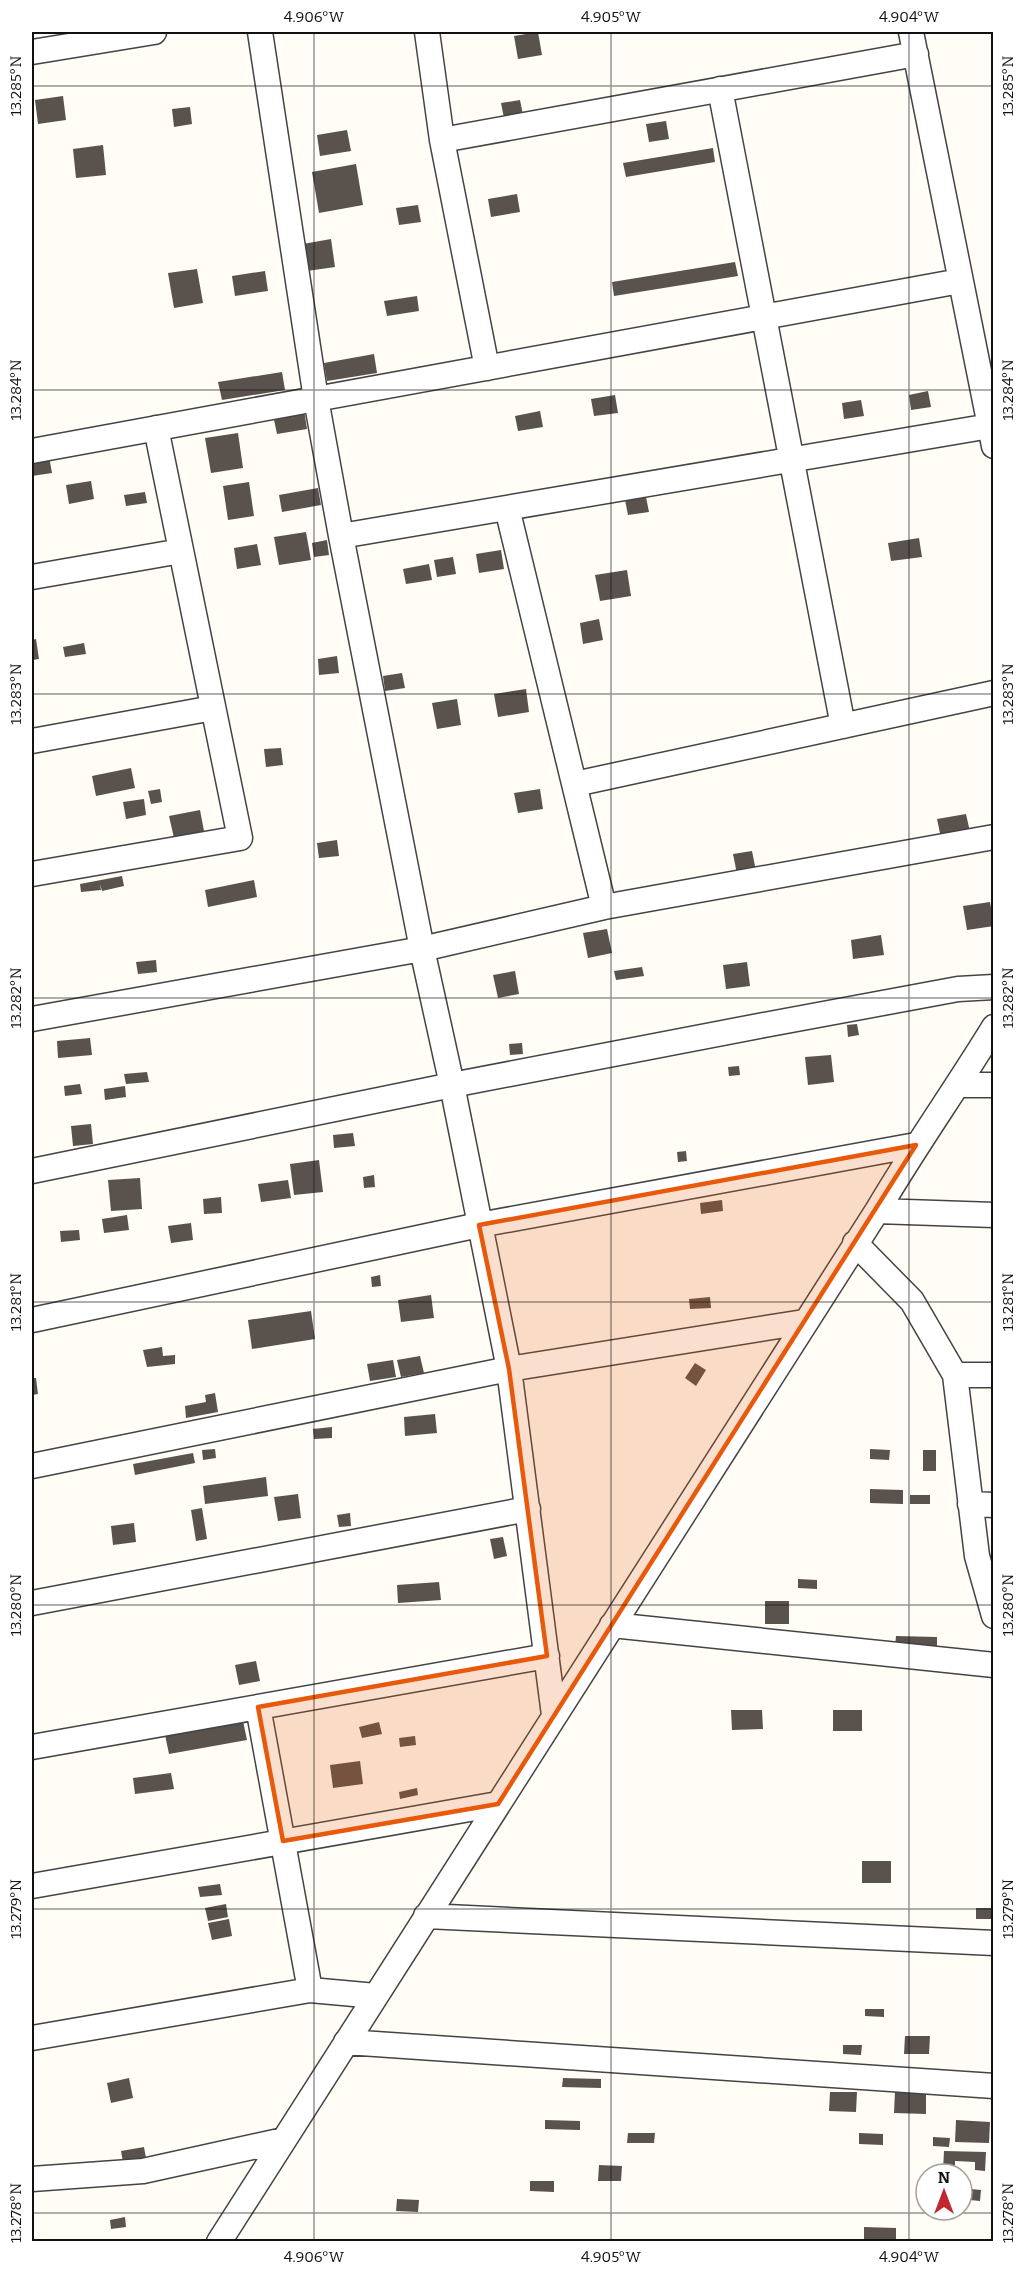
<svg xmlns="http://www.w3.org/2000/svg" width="1025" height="2273" viewBox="0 0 1025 2273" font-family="Bitter,serif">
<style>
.building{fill:#5a524d}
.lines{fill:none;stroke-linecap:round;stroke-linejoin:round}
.minor-casing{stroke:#444;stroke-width:27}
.minor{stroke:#fff;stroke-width:24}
.marked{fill:#e8590c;fill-opacity:0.2;stroke:#e8590c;stroke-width:4.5;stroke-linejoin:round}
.ticks{fill:none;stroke:#111;stroke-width:1.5;stroke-opacity:0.45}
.neatline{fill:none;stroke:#111;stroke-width:2}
.ticks-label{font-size:15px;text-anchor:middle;fill:#111}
</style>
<rect width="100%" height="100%" fill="#fffdf5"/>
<path class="building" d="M 538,32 L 542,55 L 518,59 L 514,36 Z
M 63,96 L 66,120 L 38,124 L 35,100 Z
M 520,100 L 523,115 L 504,118 L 501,103 Z
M 190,107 L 192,124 L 174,127 L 172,109 Z
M 666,121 L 669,139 L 649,142 L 646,124 Z
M 347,130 L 351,151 L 320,156 L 317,135 Z
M 103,145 L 106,175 L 76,178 L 73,149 Z
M 713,148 L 715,162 L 626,177 L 623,163 Z
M 356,164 L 363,205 L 319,213 L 312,172 Z
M 517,194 L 520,212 L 491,217 L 488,199 Z
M 418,205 L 421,222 L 399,225 L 396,208 Z
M 331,239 L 335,267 L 307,271 L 303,244 Z
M 735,262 L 738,276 L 614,296 L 612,282 Z
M 197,269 L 203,303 L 174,308 L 168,273 Z
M 265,271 L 268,291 L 235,296 L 232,276 Z
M 417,296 L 419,311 L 387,316 L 384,301 Z
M 374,354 L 377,373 L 327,381 L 324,363 Z
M 282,372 L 285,390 L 222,400 L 218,382 Z
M 928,391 L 931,407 L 911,410 L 909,395 Z
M 615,395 L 618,413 L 594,416 L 591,399 Z
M 861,400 L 864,416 L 844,419 L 842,403 Z
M 304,410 L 307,429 L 277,434 L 273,415 Z
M 540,411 L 543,427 L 518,431 L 515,416 Z
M 238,433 L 243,468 L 211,473 L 205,438 Z
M 49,456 L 52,473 L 32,476 L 32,459 Z
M 91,481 L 94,499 L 69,504 L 66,485 Z
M 249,482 L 254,516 L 228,520 L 223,486 Z
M 318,488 L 321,505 L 282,512 L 279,495 Z
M 145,492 L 147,503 L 126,506 L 124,495 Z
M 645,492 L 649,512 L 628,515 L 624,495 Z
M 306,532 L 311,560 L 279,565 L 274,537 Z
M 919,538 L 922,557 L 891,561 L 888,543 Z
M 327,540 L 329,555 L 314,557 L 312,543 Z
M 257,544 L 261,565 L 237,569 L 234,548 Z
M 501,550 L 504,569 L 479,573 L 476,554 Z
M 453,557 L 456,574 L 437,577 L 434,560 Z
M 429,564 L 432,580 L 406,584 L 403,569 Z
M 627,570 L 631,596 L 600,601 L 595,575 Z
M 599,619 L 603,640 L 583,644 L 580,623 Z
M 36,639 L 39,659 L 32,660 L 32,640 Z
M 84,643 L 86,654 L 65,657 L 63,647 Z
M 337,656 L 339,673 L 319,675 L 318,659 Z
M 402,673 L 405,688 L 385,691 L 383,676 Z
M 526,689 L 529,712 L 498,717 L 494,694 Z
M 457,699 L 461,725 L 437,729 L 432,703 Z
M 281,748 L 283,765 L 266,767 L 264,749 Z
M 131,768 L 135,788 L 96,796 L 92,776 Z
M 160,789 L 162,802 L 151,804 L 148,791 Z
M 540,789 L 543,809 L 518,813 L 514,793 Z
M 144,799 L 146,815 L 126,819 L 123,802 Z
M 200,810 L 204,831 L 174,838 L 169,816 Z
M 966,814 L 970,832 L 941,838 L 937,819 Z
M 337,840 L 339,856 L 319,858 L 317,843 Z
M 752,851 L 756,871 L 737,874 L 733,854 Z
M 122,876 L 124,886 L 102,891 L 100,884 L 101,890 L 81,892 L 80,884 Z
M 254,880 L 257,897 L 208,907 L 205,890 Z
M 990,902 L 994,926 L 967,930 L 963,906 Z
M 607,929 L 612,953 L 588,958 L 583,933 Z
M 881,935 L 884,955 L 853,959 L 851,940 Z
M 156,960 L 157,972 L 138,974 L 136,962 Z
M 747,962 L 750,986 L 726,989 L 723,965 Z
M 642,967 L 644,976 L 616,980 L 614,971 Z
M 515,971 L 519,994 L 498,998 L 493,975 Z
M 857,1024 L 859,1035 L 848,1037 L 847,1025 Z
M 90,1038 L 92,1055 L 58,1058 L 57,1041 Z
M 522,1043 L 523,1054 L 510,1055 L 509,1044 Z
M 831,1055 L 834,1082 L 808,1085 L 805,1057 Z
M 739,1066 L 740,1075 L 729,1076 L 728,1067 Z
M 147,1072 L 149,1082 L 126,1084 L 124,1074 Z
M 80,1084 L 82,1094 L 65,1096 L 64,1086 Z
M 125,1086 L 126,1097 L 105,1100 L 104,1089 Z
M 91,1124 L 93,1144 L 73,1146 L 71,1126 Z
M 353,1133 L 355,1146 L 334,1148 L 333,1135 Z
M 686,1151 L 687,1161 L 678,1162 L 677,1152 Z
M 319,1160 L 323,1192 L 294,1195 L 290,1164 Z
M 374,1175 L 375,1187 L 364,1188 L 363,1177 Z
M 140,1178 L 142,1209 L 111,1211 L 108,1180 Z
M 288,1180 L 291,1198 L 261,1202 L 258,1184 Z
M 221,1197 L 222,1213 L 204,1214 L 203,1199 Z
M 722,1200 L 723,1211 L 701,1214 L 700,1203 Z
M 127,1215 L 129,1230 L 104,1233 L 102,1219 Z
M 191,1223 L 193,1240 L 171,1243 L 168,1226 Z
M 79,1230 L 80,1240 L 61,1242 L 60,1231 Z
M 380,1275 L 381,1286 L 372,1287 L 371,1277 Z
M 431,1295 L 434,1318 L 401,1322 L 398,1300 Z
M 710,1297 L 711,1308 L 690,1309 L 689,1299 Z
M 311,1311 L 315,1339 L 252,1349 L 248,1320 Z
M 162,1347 L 163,1356 L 175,1355 L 175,1364 L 147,1367 L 143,1350 Z
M 420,1356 L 424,1373 L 401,1377 L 397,1360 Z
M 393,1360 L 396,1377 L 370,1381 L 367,1364 Z
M 695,1363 L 706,1370 L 696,1386 L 685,1378 Z
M 32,1378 L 36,1378 L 38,1394 L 32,1395 Z
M 215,1393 L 218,1412 L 186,1418 L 185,1406 L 206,1402 L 205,1395 Z
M 435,1414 L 437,1433 L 405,1436 L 404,1417 Z
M 332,1427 L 332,1438 L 314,1439 L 313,1429 Z
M 215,1449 L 216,1458 L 203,1460 L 202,1450 Z
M 870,1449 L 890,1450 L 889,1460 L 870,1459 Z
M 923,1450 L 936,1450 L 936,1471 L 923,1471 Z
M 193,1453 L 195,1463 L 135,1475 L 133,1464 Z
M 266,1477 L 268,1496 L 205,1504 L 203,1486 Z
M 870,1489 L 903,1490 L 903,1504 L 870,1503 Z
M 298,1494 L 301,1518 L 278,1521 L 274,1497 Z
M 910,1495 L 930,1495 L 930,1504 L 910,1504 Z
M 202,1508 L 207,1539 L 196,1541 L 191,1510 Z
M 350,1513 L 351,1526 L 339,1527 L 337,1515 Z
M 134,1523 L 136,1542 L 113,1545 L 111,1526 Z
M 503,1537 L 507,1556 L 494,1559 L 490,1539 Z
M 798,1579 L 817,1580 L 817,1589 L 798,1588 Z
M 439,1582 L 441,1600 L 398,1603 L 397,1585 Z
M 765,1601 L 789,1601 L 789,1624 L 765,1624 Z
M 896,1636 L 937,1637 L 937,1648 L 895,1647 Z
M 256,1661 L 260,1681 L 239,1685 L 235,1665 Z
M 731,1710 L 762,1710 L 763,1729 L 732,1730 Z
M 833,1710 L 862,1710 L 862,1731 L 833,1731 Z
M 243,1721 L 247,1740 L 169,1754 L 165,1735 Z
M 379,1722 L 382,1734 L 362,1738 L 359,1727 Z
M 415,1736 L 416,1745 L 400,1747 L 399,1738 Z
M 360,1761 L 363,1784 L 333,1788 L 330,1765 Z
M 171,1773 L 174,1789 L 135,1794 L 133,1778 Z
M 417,1788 L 418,1795 L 400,1799 L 399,1792 Z
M 862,1861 L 891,1861 L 891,1883 L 862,1883 Z
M 220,1884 L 222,1895 L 200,1897 L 198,1887 Z
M 226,1904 L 228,1917 L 208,1921 L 205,1908 Z
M 976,1908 L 994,1908 L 994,1919 L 976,1919 Z
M 229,1919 L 232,1936 L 212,1940 L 208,1923 Z
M 865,2009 L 884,2009 L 884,2017 L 865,2016 Z
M 905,2036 L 930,2036 L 929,2054 L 904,2054 Z
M 843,2045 L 862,2045 L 861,2055 L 843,2054 Z
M 129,2078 L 133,2098 L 111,2103 L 107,2083 Z
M 563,2078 L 601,2079 L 601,2088 L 562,2087 Z
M 895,2091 L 926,2092 L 926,2114 L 894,2113 Z
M 830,2092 L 857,2092 L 856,2112 L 829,2111 Z
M 545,2120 L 580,2121 L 580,2130 L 545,2129 Z
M 956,2120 L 990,2122 L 989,2143 L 955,2142 Z
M 628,2133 L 655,2133 L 654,2143 L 627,2143 Z
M 859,2133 L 883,2134 L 883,2145 L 859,2144 Z
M 933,2137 L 950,2138 L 949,2147 L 933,2146 Z
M 144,2147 L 146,2158 L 123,2162 L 121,2151 Z
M 944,2151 L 986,2152 L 985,2171 L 975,2170 L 975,2162 L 955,2161 L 955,2170 L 943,2170 Z
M 599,2165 L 622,2166 L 621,2181 L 598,2181 Z
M 530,2181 L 554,2181 L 554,2192 L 530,2191 Z
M 971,2189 L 981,2190 L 980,2201 L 970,2200 Z
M 397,2199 L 419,2200 L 418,2212 L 396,2211 Z
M 125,2217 L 126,2227 L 111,2229 L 110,2220 Z
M 864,2227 L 896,2228 L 896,2242 L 864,2242 Z"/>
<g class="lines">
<g class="minor-casing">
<path id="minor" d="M 260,32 L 316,399 L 341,536 L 422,949 L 452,1085 L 509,1369 L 554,1715
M 427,32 L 442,140 L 487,368
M 911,32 L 994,446
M 32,52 L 154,32
M 720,89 L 843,726
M 442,140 L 916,54
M 32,451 L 960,281
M 507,508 L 604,907
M 341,536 L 990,426
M 32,577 L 181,551
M 32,741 L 213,708
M 575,784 L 994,693
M 32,874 L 240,838 L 156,428
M 32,1019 L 422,949 L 604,907 L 994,837
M 958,1085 L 994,1085
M 32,1171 L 452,1085 L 764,1025 L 958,989 L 994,987
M 877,1211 L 994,1215
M 855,1243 L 912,1301 L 955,1375 L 977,1556 L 994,1616
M 32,1320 L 479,1225 L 916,1145
M 955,1375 L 994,1375
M 32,1466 L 509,1369 L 804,1322
M 970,1504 L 994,1505
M 32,1603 L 528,1509
M 612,1625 L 994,1665
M 258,1707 L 310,1990
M 32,1747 L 547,1656
M 32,1886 L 498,1804
M 426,1916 L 994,1943
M 32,2038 L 310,1990 L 376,1996
M 346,2042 L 994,2086
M 32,2179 L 143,2171 L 284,2140
M 219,2242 L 877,1211 C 914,1148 956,1089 994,1027"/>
</g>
<use href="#minor" class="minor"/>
</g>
<path class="marked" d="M 916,1145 L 498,1804 L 283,1841 L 258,1707 L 547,1656 L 509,1369 L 479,1225 Z"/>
<path class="ticks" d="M 314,32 L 314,2242M 611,32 L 611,2242M 909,32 L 909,2242M 32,86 L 994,86M 32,390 L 994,390M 32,694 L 994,694M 32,998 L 994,998M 32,1302 L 994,1302M 32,1605 L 994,1605M 32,1909 L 994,1909M 32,2213 L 994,2213"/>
<rect width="1025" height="2273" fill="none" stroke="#ffffff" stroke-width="66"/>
<g transform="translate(944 2192)"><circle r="28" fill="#ffffff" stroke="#a0a0a0" stroke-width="1.5"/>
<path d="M0-4.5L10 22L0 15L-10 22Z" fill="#c4262e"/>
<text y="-9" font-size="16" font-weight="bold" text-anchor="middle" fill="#111111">N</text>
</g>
<rect x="33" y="33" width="959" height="2207" class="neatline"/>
<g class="ticks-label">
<text x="314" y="22">4.906°W</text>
<text x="611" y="22">4.905°W</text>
<text x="909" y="22">4.904°W</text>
<text transform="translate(16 86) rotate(-90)" y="5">13.285°N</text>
<text transform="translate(1008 86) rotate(-90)" y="5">13.285°N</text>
<text transform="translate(16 390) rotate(-90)" y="5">13.284°N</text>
<text transform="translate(1008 390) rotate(-90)" y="5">13.284°N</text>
<text transform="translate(16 694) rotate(-90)" y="5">13.283°N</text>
<text transform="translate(1008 694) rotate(-90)" y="5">13.283°N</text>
<text transform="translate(16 998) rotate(-90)" y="5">13.282°N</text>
<text transform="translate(1008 998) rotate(-90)" y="5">13.282°N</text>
<text transform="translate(16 1302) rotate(-90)" y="5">13.281°N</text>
<text transform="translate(1008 1302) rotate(-90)" y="5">13.281°N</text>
<text transform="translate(16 1605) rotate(-90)" y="5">13.280°N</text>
<text transform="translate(1008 1605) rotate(-90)" y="5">13.280°N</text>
<text transform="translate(16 1909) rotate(-90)" y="5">13.279°N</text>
<text transform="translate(1008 1909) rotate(-90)" y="5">13.279°N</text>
<text transform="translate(16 2213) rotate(-90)" y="5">13.278°N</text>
<text transform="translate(1008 2213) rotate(-90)" y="5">13.278°N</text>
<text x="314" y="2262">4.906°W</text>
<text x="611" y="2262">4.905°W</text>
<text x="909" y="2262">4.904°W</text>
</g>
</svg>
